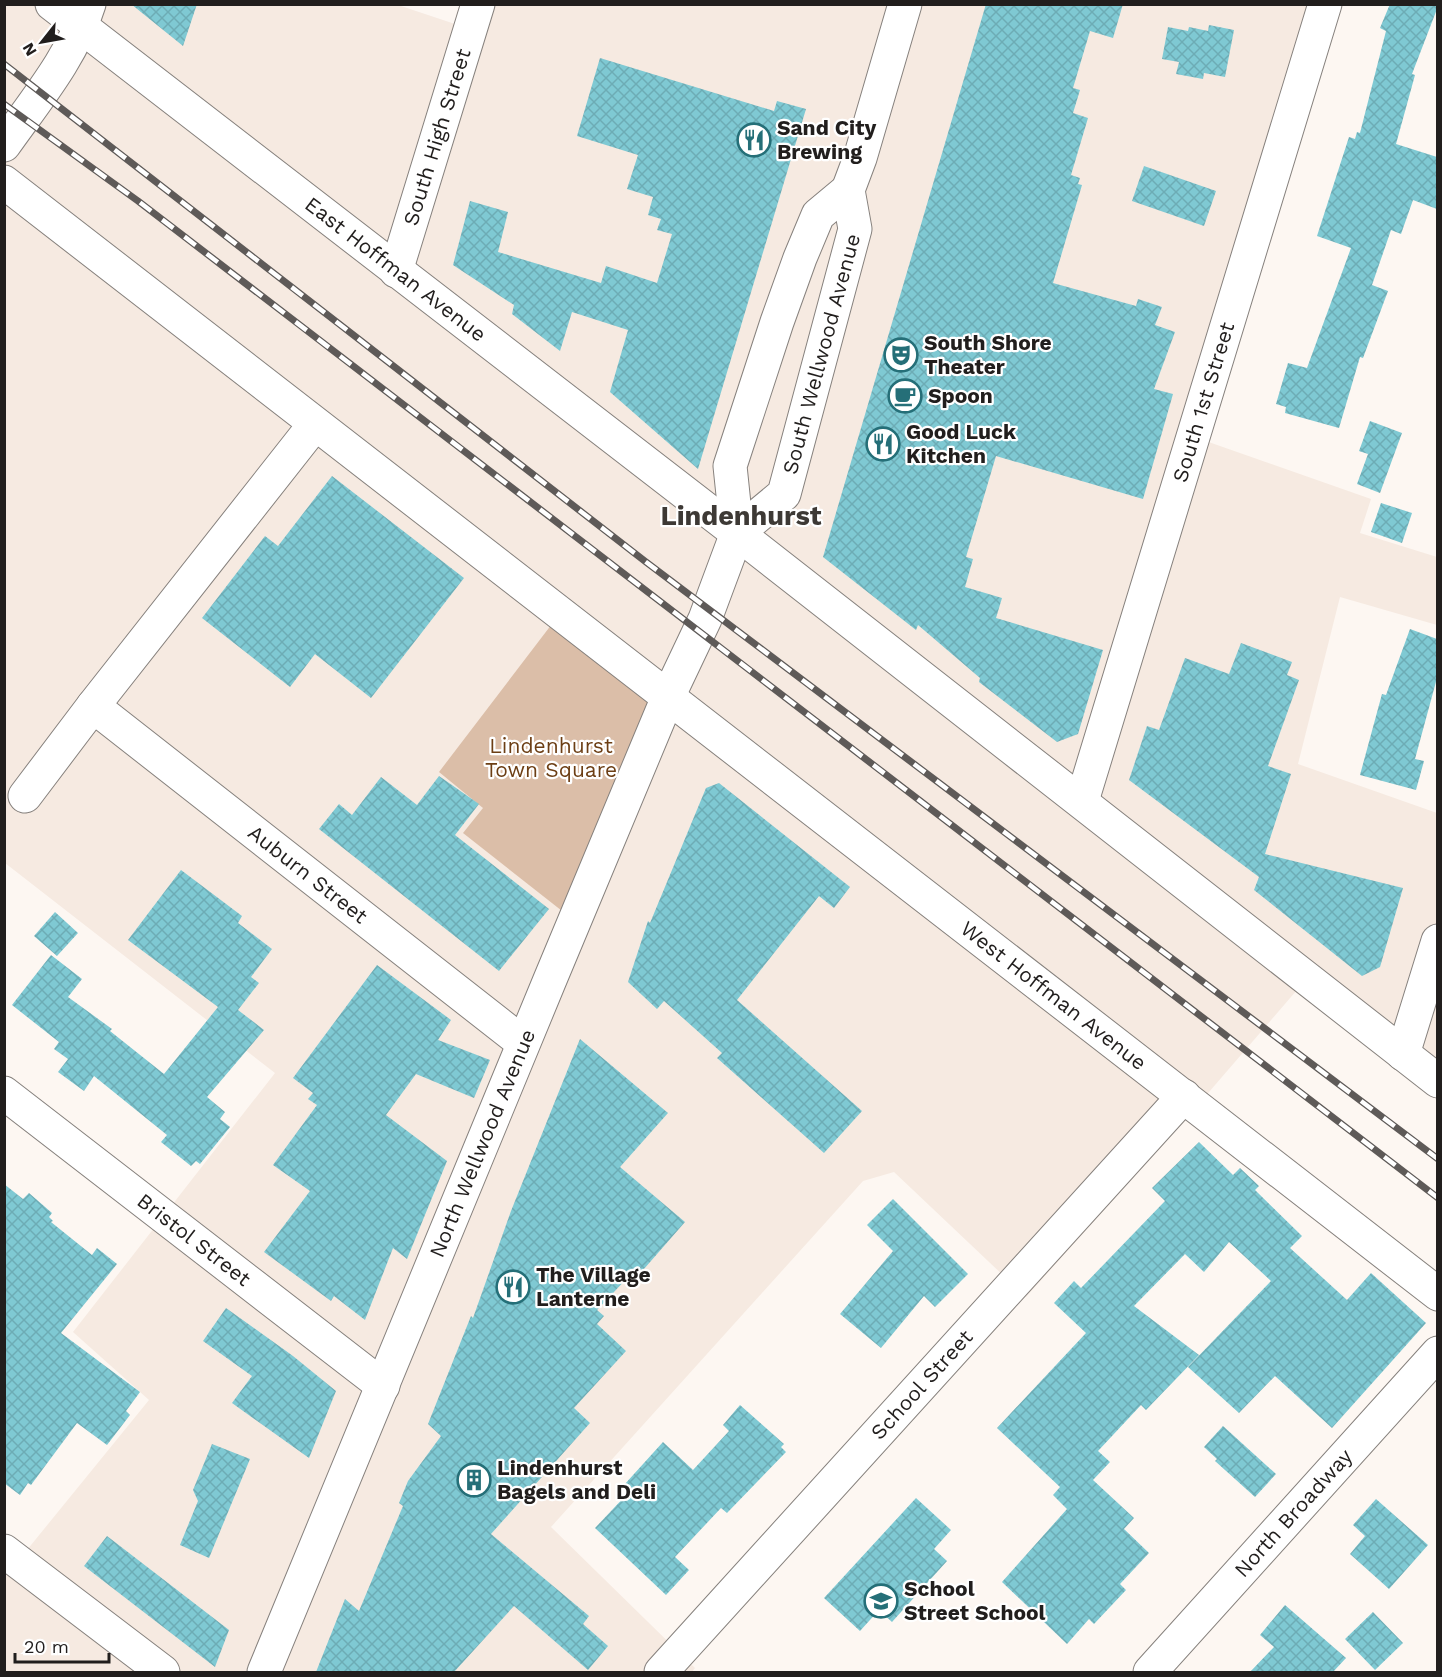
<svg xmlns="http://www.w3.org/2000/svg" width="1442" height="1677" viewBox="0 0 1442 1677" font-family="'Work Sans',sans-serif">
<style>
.built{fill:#f6eae1}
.park{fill:#dbbea8}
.building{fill:url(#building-cross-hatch)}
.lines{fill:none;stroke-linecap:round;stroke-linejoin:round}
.minor-casing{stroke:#86817d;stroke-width:35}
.major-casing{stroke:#86817d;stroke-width:35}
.minor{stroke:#fff;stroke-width:33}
.major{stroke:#fff;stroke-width:33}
.rail-casing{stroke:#5e5a58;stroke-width:7}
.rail{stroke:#fff;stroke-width:4.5;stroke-dasharray:14;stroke-linecap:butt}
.labels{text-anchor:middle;stroke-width:4.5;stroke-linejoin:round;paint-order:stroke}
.poi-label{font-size:21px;font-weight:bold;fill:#211e1d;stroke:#fff;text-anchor:start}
.street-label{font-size:21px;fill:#211e1d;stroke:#fff}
.park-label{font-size:21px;fill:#6c3e14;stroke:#fff}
.district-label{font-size:27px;font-weight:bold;fill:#3d3935;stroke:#fff}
</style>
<defs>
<pattern id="building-cross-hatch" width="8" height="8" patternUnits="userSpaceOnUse" patternTransform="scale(1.5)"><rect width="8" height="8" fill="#7fc9d3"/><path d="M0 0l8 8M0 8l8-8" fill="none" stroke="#6dacb5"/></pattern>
</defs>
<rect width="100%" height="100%" fill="#fdf7f2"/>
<path class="built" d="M 395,4 L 464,27 L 471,4 L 1315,5 L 1183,433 L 1371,499 L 1360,533 L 1437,557 L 1437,625 L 1340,597 L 1298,764 L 1437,813 L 1437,1065 L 1316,968 L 1190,1114 L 1026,1297 L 894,1172 L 863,1181 L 551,1527 L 695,1668 L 692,1672 L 5,1672 L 5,1577 L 149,1400 L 73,1332 L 275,1073 L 5,863 L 5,5 Z"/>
<path class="park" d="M 558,616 L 664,697 L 571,918 L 463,833 L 483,808 L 439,772 Z"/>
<path class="building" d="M 131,4 L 197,4 L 183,46 Z
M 986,4 L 1123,4 L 1113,38 L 1090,31 L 1073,88 L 1080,90 L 1073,113 L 1088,118 L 1071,175 L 1080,178 L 1078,184 L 1082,185 L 1053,283 L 1136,306 L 1138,299 L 1162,307 L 1155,325 L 1175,332 L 1154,389 L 1173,394 L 1143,499 L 996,456 L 966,557 L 973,559 L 965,587 L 1002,598 L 996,618 L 1103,650 L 1078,734 L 1057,742 L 979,682 L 980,678 L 918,625 L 916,630 L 823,557 Z
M 1390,4 L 1437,4 L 1437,9 L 1412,74 L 1415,75 L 1396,144 L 1437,157 L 1437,209 L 1413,200 L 1401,234 L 1391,230 L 1372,285 L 1388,291 L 1363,358 L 1360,357 L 1339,428 L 1285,413 L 1286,407 L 1276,404 L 1288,363 L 1307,368 L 1351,248 L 1317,236 L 1349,137 L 1355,139 L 1357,132 L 1360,133 L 1386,31 L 1380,28 Z
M 1209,25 L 1234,30 L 1225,77 L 1204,73 L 1203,79 L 1176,74 L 1179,62 L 1162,59 L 1168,27 L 1188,31 L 1189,27 L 1208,31 Z
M 600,58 L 774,111 L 777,101 L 806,109 L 698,469 L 610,392 L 628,330 L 572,312 L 560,351 L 512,314 L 514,305 L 453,265 L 470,201 L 508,212 L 498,252 L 601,283 L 606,266 L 657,283 L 672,234 L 657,230 L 661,219 L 648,215 L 653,197 L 627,189 L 638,155 L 577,136 Z
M 1144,166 L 1216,191 L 1204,226 L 1132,201 Z
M 1370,421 L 1402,433 L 1380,493 L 1357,484 L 1368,454 L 1359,451 Z
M 332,476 L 464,578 L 371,698 L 315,654 L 290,687 L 202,618 L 265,536 L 278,546 Z
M 1381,503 L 1412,513 L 1402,543 L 1371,532 Z
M 1410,629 L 1437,639 L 1437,678 L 1415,759 L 1424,761 L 1416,790 L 1360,775 L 1382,694 L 1386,695 Z
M 1241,643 L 1292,662 L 1287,675 L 1299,680 L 1268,766 L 1291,774 L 1265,854 L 1403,888 L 1380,967 L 1362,976 L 1254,890 L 1259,877 L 1129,780 L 1147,726 L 1159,730 L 1185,658 L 1229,674 Z
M 439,776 L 479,804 L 455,835 L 549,909 L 499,971 L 319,829 L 339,804 L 352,815 L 381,777 L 417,805 Z
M 719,783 L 850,887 L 834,908 L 819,896 L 737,1000 L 862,1111 L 824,1153 L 717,1058 L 722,1053 L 664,1001 L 657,1009 L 628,982 L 648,921 L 650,923 L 706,788 Z
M 181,870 L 242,916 L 238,923 L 272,949 L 251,977 L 259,983 L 238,1010 L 264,1030 L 207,1097 L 225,1112 L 220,1119 L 230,1127 L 200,1164 L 196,1161 L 191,1166 L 161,1142 L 167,1135 L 94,1076 L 84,1091 L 58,1072 L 68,1059 L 54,1049 L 59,1042 L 12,1005 L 51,955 L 82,979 L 68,997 L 112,1029 L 110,1031 L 164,1074 L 218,1007 L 128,940 Z
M 55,912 L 78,933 L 57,956 L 34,936 Z
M 377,965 L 451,1020 L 438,1040 L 490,1060 L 474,1098 L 416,1074 L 386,1115 L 447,1161 L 407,1259 L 393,1248 L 365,1320 L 334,1296 L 331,1301 L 264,1252 L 310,1191 L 273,1165 L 317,1105 L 308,1099 L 313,1093 L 293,1078 Z
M 580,1039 L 668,1113 L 620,1167 L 685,1222 L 637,1277 L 630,1275 L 597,1310 L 604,1316 L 597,1324 L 626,1351 L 574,1408 L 590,1423 L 491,1534 L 589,1616 L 583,1624 L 608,1646 L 588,1670 L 514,1606 L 454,1672 L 316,1672 L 345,1599 L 359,1611 L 403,1506 L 399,1503 L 408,1481 L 441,1436 L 428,1424 L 471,1316 L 473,1318 L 511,1211 Z
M 1199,1142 L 1233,1175 L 1240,1168 L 1259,1186 L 1255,1190 L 1302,1236 L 1290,1248 L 1347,1300 L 1371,1273 L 1426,1323 L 1332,1428 L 1275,1376 L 1239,1413 L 1188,1367 L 1271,1281 L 1229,1242 L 1204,1272 L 1185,1254 L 1134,1306 L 1199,1355 L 1146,1410 L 1141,1405 L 1098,1451 L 1110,1462 L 1093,1480 L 1134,1518 L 1124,1529 L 1149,1553 L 1120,1584 L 1126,1590 L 1094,1624 L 1089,1619 L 1067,1644 L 1002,1582 L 1067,1509 L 1053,1495 L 1060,1487 L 997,1428 L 1086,1333 L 1054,1303 L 1074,1281 L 1081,1288 L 1165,1201 L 1152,1188 Z
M 4,1184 L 23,1199 L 29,1193 L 52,1213 L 49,1217 L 53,1221 L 51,1222 L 92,1255 L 97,1248 L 117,1264 L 61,1333 L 140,1392 L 126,1411 L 130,1415 L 107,1445 L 77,1423 L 31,1485 L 28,1483 L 20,1495 L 4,1483 Z
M 893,1199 L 968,1274 L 935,1307 L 924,1296 L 881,1348 L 840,1314 L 893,1251 L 867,1225 Z
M 226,1308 L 293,1356 L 336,1391 L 309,1458 L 232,1403 L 252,1376 L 203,1341 Z
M 740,1405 L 784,1444 L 781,1447 L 786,1452 L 727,1513 L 721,1508 L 675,1557 L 689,1570 L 666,1595 L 595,1528 L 630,1491 L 624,1485 L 663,1442 L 693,1470 L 729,1431 L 723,1425 Z
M 1223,1426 L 1276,1474 L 1255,1497 L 1215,1461 L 1217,1459 L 1204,1447 Z
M 212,1444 L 250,1459 L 209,1558 L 180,1545 L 198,1501 L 193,1490 Z
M 916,1498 L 951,1530 L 934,1549 L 947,1561 L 892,1622 L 879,1610 L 860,1631 L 824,1598 Z
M 1376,1499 L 1428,1545 L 1389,1589 L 1350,1554 L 1365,1536 L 1353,1525 Z
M 107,1536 L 229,1630 L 215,1667 L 84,1566 Z
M 1285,1605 L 1346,1658 L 1333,1672 L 1250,1672 L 1274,1647 L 1260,1635 Z
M 1373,1612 L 1403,1643 L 1375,1670 L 1345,1639 Z"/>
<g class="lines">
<g class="minor-casing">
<g id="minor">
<path d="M 4,145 C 35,101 73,56 89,4"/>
<path id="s1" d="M 4,182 L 1438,1294"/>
<path id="s2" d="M 396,271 L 478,4"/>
<path id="s3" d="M 93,706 L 523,1043"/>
<path d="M 25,796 L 93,706 L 315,424"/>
<path id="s4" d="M 1082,801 L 1325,4"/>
<path d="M 1403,1054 L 1438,941"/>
<path id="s5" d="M 4,1093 L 383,1386"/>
<path d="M 4,1551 L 163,1672"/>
<path id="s6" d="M 661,1672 L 1184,1096"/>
<path id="s7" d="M 1150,1672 L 1438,1353"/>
</g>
</g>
<g class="major-casing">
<g id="major">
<path id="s8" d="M 52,4 L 737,533 L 1438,1081"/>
<path id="s9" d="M 737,533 L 784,494 L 855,229 L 848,190 L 860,158 L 905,4"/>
<path id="s10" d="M 264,1672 L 549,982 L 668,697 L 705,619 L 737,533 L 730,466 L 777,322 L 800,258 L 818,215 L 848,190"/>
</g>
</g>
<use href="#minor" class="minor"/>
<use href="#major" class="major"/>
<g class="rail-casing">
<path id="rail" d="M 4,64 L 646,562 L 1438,1159
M 4,104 L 138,201 L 1438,1198"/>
</g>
<use href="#rail" class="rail"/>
</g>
<defs>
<g id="restaurant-ring" transform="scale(1.725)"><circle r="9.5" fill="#fff" stroke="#256f78" stroke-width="1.5"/><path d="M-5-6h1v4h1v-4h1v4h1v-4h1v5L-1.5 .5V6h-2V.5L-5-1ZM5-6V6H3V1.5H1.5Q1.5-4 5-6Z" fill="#256f78"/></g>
<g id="theatre-ring" transform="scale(1.725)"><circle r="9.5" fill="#fff" stroke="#256f78" stroke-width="1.5"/><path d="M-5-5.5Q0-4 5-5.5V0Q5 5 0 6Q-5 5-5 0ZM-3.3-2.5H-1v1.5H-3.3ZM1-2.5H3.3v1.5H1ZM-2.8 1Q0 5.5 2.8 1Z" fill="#256f78"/></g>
<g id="cafe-ring" transform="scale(1.725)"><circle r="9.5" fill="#fff" stroke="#256f78" stroke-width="1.5"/><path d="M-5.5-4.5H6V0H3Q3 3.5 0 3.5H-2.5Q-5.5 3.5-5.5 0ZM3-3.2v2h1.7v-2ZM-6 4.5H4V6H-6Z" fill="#256f78"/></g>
<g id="building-ring" transform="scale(1.725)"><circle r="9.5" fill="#fff" stroke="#256f78" stroke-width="1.5"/><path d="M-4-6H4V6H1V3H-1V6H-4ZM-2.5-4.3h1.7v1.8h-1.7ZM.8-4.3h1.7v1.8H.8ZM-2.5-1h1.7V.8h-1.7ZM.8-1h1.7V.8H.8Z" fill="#256f78"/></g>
<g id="school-ring" transform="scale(1.725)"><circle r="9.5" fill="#fff" stroke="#256f78" stroke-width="1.5"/><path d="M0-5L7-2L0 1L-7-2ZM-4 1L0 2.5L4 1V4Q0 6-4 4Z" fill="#256f78"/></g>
</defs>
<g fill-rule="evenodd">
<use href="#restaurant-ring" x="754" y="140"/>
<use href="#theatre-ring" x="901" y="355"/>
<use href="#cafe-ring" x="905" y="396"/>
<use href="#restaurant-ring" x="883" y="444"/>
<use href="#restaurant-ring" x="513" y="1287"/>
<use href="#building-ring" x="474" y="1480"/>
<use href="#school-ring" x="881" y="1601"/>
</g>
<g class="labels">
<g class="poi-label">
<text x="777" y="135">Sand City<tspan x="777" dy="24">Brewing</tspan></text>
<text x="924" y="350">South Shore<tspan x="924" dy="24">Theater</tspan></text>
<text x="928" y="403">Spoon</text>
<text x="906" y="439">Good Luck<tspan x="906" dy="24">Kitchen</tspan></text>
<text x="536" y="1282">The Village<tspan x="536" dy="24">Lanterne</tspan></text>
<text x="497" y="1475">Lindenhurst<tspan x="497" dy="24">Bagels and Deli</tspan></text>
<text x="904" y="1596">School<tspan x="904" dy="24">Street School</tspan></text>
</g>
<g class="street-label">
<text dy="7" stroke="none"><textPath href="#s2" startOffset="140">South High Street</textPath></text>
<text dy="7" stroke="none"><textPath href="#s8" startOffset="434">East Hoffman Avenue</textPath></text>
<text dy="7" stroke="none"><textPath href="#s9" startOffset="206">South Wellwood Avenue</textPath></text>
<text dy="7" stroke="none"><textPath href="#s4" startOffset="417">South 1st Street</textPath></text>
<text dy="7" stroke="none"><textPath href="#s3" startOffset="273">Auburn Street</textPath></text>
<text dy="7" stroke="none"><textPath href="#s1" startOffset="1328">West Hoffman Avenue</textPath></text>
<text dy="7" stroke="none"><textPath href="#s10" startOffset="572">North Wellwood Avenue</textPath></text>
<text dy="7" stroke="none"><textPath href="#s5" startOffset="240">Bristol Street</textPath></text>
<text dy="7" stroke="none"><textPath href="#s6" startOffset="388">School Street</textPath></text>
<text dy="7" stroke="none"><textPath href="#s7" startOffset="214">North Broadway</textPath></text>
</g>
<g class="park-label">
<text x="551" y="753">Lindenhurst<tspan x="551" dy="24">Town Square</tspan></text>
</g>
<g class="district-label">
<text x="741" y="525">Lindenhurst</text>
</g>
</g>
<rect width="1442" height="1677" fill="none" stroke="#211e1d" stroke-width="12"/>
<g transform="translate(42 42) rotate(239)" stroke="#ffffff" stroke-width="4.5" paint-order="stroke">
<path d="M0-4.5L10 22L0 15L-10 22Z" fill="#211e1d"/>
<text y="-9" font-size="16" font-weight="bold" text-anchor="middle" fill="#211e1d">N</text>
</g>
<path d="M15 1653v9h94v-9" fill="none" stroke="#211e1d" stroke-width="3"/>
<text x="24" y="1653" font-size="18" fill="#211e1d" stroke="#ffffff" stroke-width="4.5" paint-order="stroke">20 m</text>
</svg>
